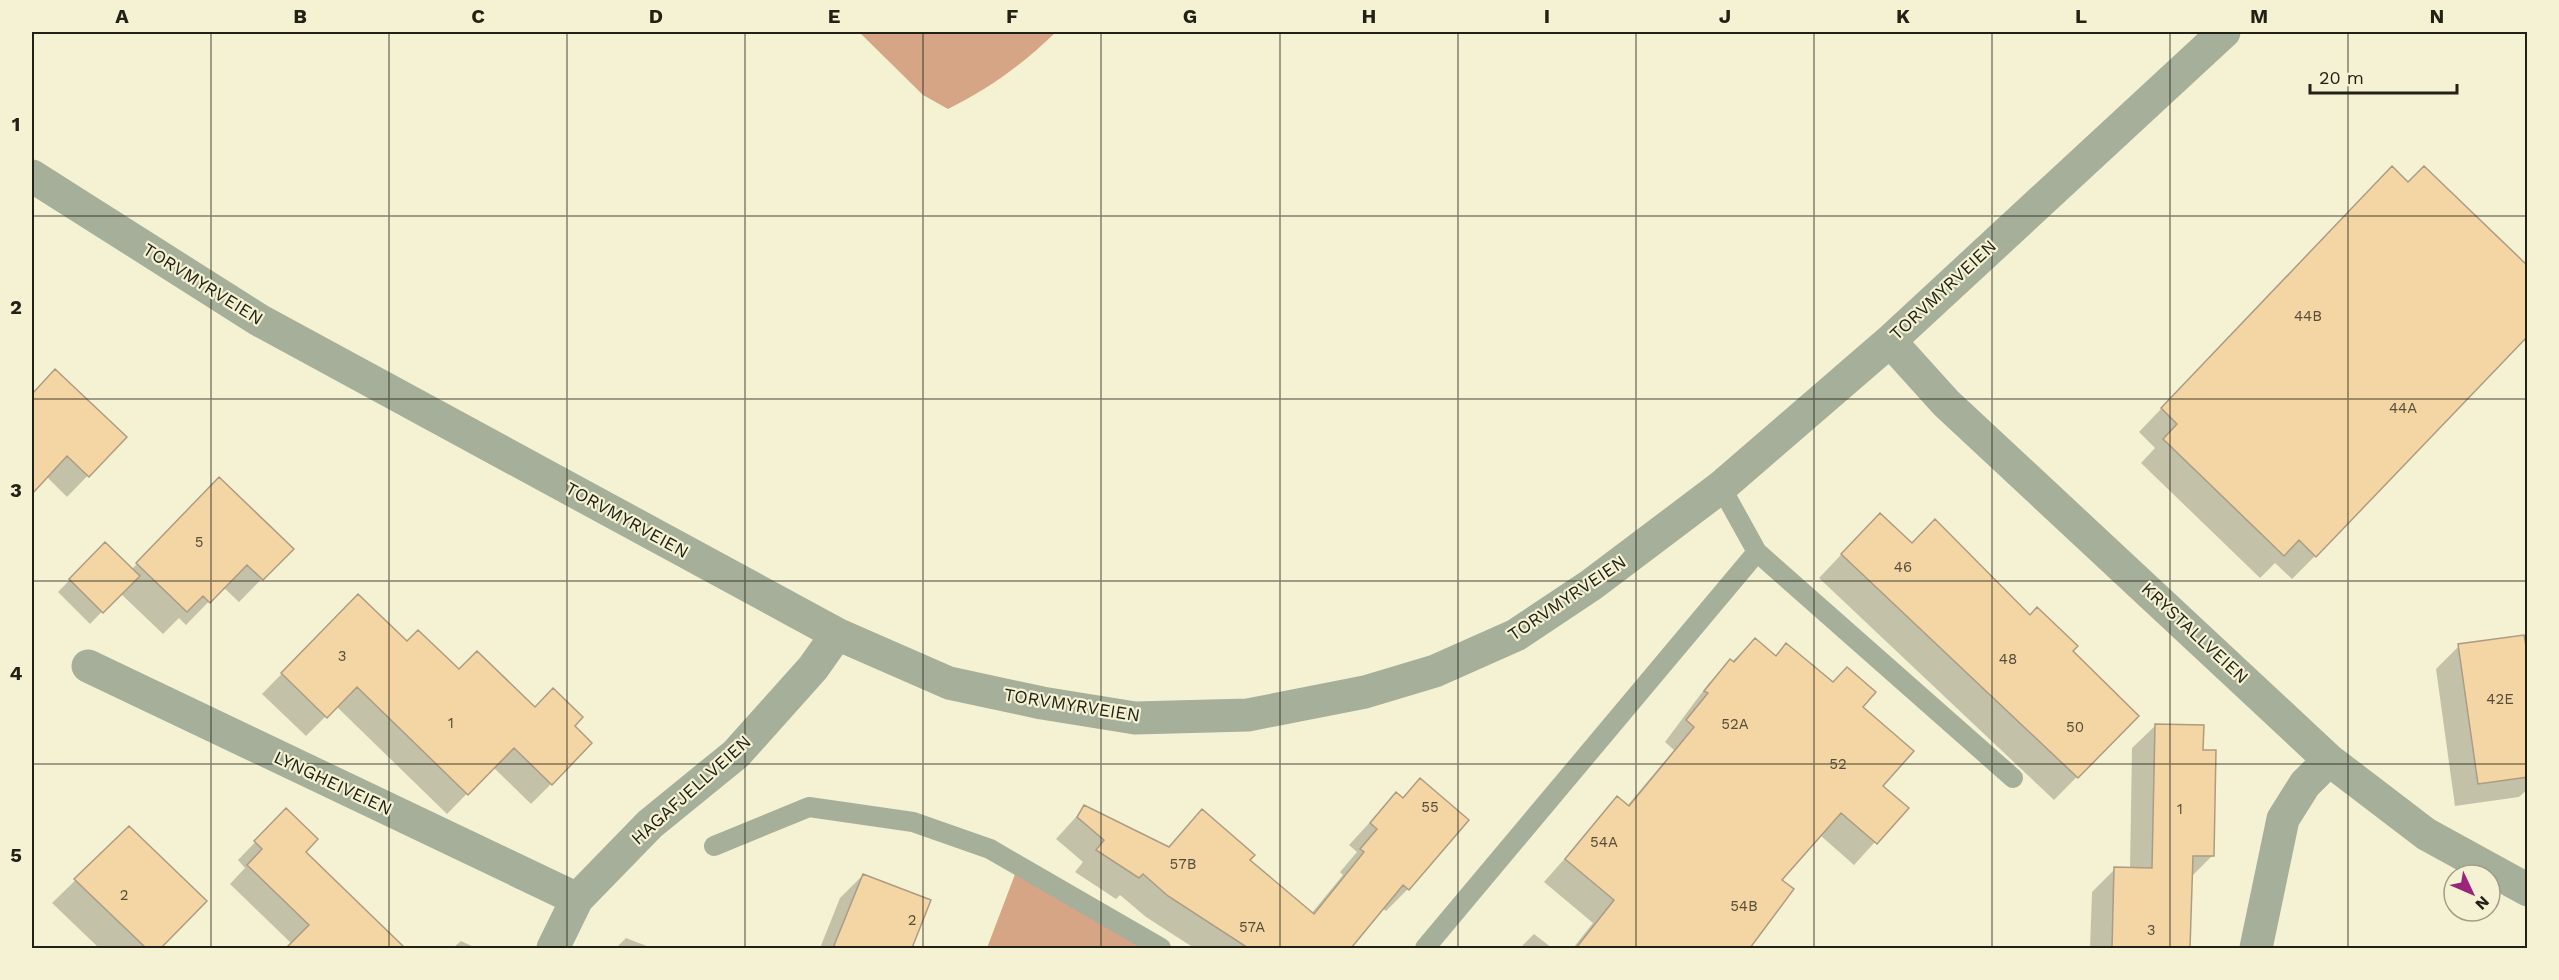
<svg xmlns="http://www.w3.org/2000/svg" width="2559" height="980" viewBox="0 0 2559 980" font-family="'Work Sans',sans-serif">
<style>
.forest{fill:#d6a585}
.shadow{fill:#0003}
.building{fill:#f4d5a4;stroke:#ac9c83;stroke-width:1.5}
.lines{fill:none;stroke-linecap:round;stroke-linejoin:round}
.service{stroke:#a5af9a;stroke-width:20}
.minor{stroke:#a5af9a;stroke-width:33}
.grid{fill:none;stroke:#222116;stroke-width:1.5;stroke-opacity:0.55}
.labels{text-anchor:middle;stroke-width:4.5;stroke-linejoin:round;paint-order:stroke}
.number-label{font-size:15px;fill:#564e3a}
.street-label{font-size:18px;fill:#222116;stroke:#f5f2d4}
.neatline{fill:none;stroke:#222116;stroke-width:2}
.grid-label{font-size:20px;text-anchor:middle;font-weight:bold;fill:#222116}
</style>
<rect width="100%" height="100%" fill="#f5f2d4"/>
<path class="forest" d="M 859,32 L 1056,32 C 1023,64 990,88 948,109 L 923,95 Z
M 1017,869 L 1167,948 L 987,948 Z"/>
<path class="shadow" d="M 2408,184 L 2315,556 L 2292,579 L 2275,563 L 2260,578 L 2141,463 L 2155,448 L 2139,432 L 2369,191 Z
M 55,371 L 125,437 L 67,497 L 46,476 L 32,491 L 32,395 Z
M 196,502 L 291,549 L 239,602 L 223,587 L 186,625 L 179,618 L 163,634 L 120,593 L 90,624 L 58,592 L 105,544 L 131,570 Z
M 1857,538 L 1911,545 L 2030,617 L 2137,716 L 2054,800 L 1819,578 Z
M 338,616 L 407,643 L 573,726 L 551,784 L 531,804 L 493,767 L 447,814 L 336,706 L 306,736 L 262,694 Z
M 1755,640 L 1774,657 L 1786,645 L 1861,707 L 1881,786 L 1906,808 L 1854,865 L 1820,835 L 1779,881 L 1791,890 L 1748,948 L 1573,948 L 1593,923 L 1544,882 L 1618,798 L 1627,806 L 1674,750 L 1665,742 L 1709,683 Z
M 2459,646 L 2528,668 L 2528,789 L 2519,797 L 2455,806 L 2436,669 Z
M 2156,725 L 2202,752 L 2212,856 L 2191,877 L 2188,948 L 2090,948 L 2092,892 L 2115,869 L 2130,869 L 2132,748 Z
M 1420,780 L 1467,820 L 1408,889 L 1386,911 L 1382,908 L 1348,948 L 1194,948 L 1146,917 L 1120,895 L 1116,899 L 1075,872 L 1083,862 L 1056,839 L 1085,807 L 1167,848 L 1202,811 L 1248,860 L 1311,914 L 1343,875 L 1340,872 L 1357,852 L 1349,845 L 1396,794 L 1401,799 Z
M 286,810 L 303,852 L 403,948 L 288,948 L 292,944 L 230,884 L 245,868 L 238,860 Z
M 129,828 L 205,901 L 159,948 L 99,948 L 52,903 Z
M 863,875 L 929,901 L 910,948 L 820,948 L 840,898 Z
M 1534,934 L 1552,948 L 1520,948 Z
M 626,938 L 652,948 L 616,948 Z
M 461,941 L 476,948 L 453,948 Z"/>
<path class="building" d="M 2392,166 L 2408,182 L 2424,166 L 2528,266 L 2528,336 L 2316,557 L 2299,540 L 2284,556 L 2163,439 L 2177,424 L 2161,408 Z
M 55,369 L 127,437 L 89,477 L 67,456 L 32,494 L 32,394 Z
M 219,477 L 294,549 L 263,580 L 247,565 L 210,603 L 203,596 L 187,612 L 136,563 Z
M 1880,513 L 1912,543 L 1935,519 L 2030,615 L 2037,607 L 2078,646 L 2073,651 L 2139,716 L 2078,778 L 1841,554 Z
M 105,542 L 140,576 L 103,613 L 69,579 Z
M 358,594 L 407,641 L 418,630 L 459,669 L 477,651 L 535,707 L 553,688 L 583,717 L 575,726 L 592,743 L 552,785 L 514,748 L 468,795 L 357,687 L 327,718 L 281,673 Z
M 2524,635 L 2528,657 L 2528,777 L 2478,784 L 2458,644 Z
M 1755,638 L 1776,656 L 1786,643 L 1833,682 L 1847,667 L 1876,692 L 1863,707 L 1914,751 L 1883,786 L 1909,808 L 1877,844 L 1841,813 L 1782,880 L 1794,889 L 1750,948 L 1576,948 L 1614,900 L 1565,859 L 1617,796 L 1629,806 L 1694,727 L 1686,720 L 1708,693 L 1704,691 L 1730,659 L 1734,662 Z
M 2155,724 L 2204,725 L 2203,750 L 2216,750 L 2214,856 L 2193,856 L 2190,948 L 2112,948 L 2114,867 L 2152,868 Z
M 1420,778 L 1469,820 L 1409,890 L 1403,885 L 1352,947 L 1353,948 L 1248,948 L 1168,896 L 1143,874 L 1139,878 L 1096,850 L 1104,840 L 1077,817 L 1084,805 L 1169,847 L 1202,809 L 1255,855 L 1250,860 L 1314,914 L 1364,852 L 1360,849 L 1377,829 L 1370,823 L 1396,792 L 1403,798 Z
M 286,808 L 318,839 L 306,852 L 405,948 L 286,948 L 309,925 L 247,865 L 262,849 L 254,841 Z
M 129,826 L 207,901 L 161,948 L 146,948 L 74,879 Z
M 863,874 L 931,900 L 912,948 L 833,948 Z"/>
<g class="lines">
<path class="service" d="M 1721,487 L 1757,552 L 2013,778
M 714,846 L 809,807 L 913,822 L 990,849 L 1161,948
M 1425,948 L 1757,552"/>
<path class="minor" d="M 32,176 L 259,320 L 837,634 L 949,683 L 1042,703 L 1135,718 L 1248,715 L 1365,692 L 1435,671 L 1516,635 L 1591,585 L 1721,487 L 1890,341 L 2224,32
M 1890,341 L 1946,403 L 2329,760 L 2426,834 L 2528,890
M 88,666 L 577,899
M 553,948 L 577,899 L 650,824 L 736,754 L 813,668 L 837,634
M 2256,948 L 2283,819 L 2305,784 L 2329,760"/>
</g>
<path class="grid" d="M 211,32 L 211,948M 389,32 L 389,948M 567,32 L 567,948M 745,32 L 745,948M 923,32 L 923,948M 1101,32 L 1101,948M 1280,32 L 1280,948M 1458,32 L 1458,948M 1636,32 L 1636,948M 1814,32 L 1814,948M 1992,32 L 1992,948M 2170,32 L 2170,948M 2348,32 L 2348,948M 32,216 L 2528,216M 32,399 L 2528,399M 32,581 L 2528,581M 32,764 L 2528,764"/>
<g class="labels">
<g class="number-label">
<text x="2308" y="321">44B</text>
<text x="2403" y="413">44A</text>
<text x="199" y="547">5</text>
<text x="1903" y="572">46</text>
<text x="342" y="661">3</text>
<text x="2008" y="664">48</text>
<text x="2500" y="704">42E</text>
<text x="451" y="728">1</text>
<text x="1735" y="729">52A</text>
<text x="2075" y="732">50</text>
<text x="1838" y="769">52</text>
<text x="1430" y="812">55</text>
<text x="2180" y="814">1</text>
<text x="1604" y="847">54A</text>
<text x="1183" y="869">57B</text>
<text x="124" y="900">2</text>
<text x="1744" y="911">54B</text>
<text x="912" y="925">2</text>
<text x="1252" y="932">57A</text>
<text x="2151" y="935">3</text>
</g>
<g class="street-label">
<text transform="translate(203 284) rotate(32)" y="6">TORVMYRVEIEN</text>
<text transform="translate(1943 290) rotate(-43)" y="6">TORVMYRVEIEN</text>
<text transform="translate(627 520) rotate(29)" y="6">TORVMYRVEIEN</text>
<text transform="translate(1567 598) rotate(-34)" y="6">TORVMYRVEIEN</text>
<text transform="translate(2195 633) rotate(43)" y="6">KRYSTALLVEIEN</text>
<text transform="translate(1072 705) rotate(9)" y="6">TORVMYRVEIEN</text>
<text transform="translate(333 783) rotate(25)" y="6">LYNGHEIVEIEN</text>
<text transform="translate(691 790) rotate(-42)" y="6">HAGAFJELLVEIEN</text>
</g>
</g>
<rect width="2559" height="980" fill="none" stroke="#f5f2d4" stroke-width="66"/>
<g transform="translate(2472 893) rotate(134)"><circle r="28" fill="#f5f2d4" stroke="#a19e88" stroke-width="1.5"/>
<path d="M0-4.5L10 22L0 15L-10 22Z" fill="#9b247d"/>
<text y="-9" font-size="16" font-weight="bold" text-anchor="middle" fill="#222116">N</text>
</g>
<path d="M2310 84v9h147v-9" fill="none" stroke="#222116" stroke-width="3"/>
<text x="2319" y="84" font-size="18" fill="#222116" stroke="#f5f2d4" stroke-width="4.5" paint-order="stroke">20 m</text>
<rect x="33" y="33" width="2493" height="914" class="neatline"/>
<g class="grid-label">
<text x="122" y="23">A</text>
<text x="300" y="23">B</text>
<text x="478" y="23">C</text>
<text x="656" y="23">D</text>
<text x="834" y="23">E</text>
<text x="1012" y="23">F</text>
<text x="1190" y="23">G</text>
<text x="1369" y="23">H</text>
<text x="1547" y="23">I</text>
<text x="1725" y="23">J</text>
<text x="1903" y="23">K</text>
<text x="2081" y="23">L</text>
<text x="2259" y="23">M</text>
<text x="2437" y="23">N</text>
<text x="16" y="131">1</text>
<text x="16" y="314">2</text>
<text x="16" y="497">3</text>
<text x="16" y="680">4</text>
<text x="16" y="862">5</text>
</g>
</svg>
